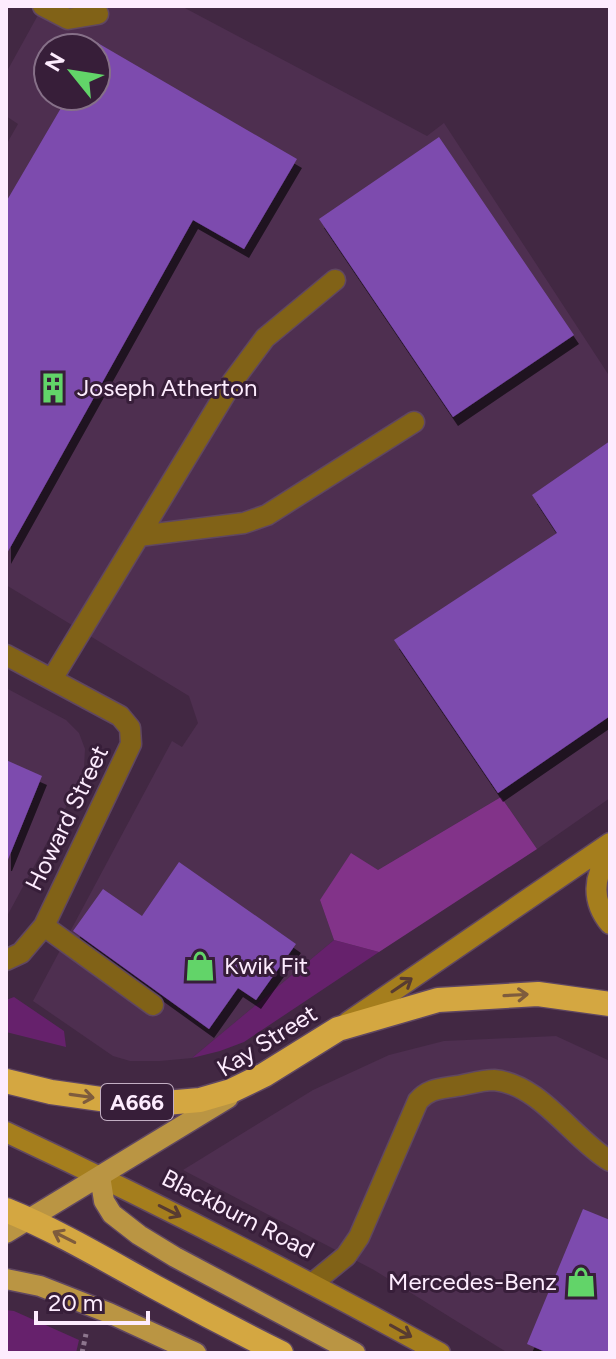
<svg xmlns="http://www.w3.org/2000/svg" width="616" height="1359" viewBox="0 0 616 1359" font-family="Figtree,sans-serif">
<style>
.built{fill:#4e2f50;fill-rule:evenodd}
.green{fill:#66216c}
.forest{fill:#823389}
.building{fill:#7d4bae;filter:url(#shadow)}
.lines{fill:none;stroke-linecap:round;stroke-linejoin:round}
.lane-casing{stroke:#604761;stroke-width:23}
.secondary-casing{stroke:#604761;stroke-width:23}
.primary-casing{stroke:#604761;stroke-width:23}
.highway-casing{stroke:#604761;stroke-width:27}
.path{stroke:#8d768e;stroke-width:5;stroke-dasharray:4 4;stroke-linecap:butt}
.lane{stroke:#816217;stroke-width:20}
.secondary{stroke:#a57e1d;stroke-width:20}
.primary{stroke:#ba9543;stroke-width:20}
.highway{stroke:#d4a741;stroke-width:24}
.oneway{stroke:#583b31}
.oneway2{stroke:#7e5c3d}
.labels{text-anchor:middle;stroke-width:6;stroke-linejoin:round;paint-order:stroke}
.shield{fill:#371e39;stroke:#c2aec3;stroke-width:2}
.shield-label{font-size:22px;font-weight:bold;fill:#fdecfe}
.poi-label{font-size:24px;fill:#fdecfe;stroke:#371e39;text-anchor:start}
.street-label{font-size:24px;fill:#fdecfe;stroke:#371e39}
</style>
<defs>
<filter id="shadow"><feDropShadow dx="5" dy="9" stdDeviation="0" flood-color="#0009"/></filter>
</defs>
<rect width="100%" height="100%" fill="#422843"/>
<path class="built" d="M 43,6 L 181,6 L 427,136 L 444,123 L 610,377 L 610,798 L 537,849 L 501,797 L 378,870 L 320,900 L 334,940 L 192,1058 L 160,1061 L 130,1061 L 113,1056 L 33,1001 L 172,741 L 182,747 L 198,723 L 189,696 L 6,585 L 6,145 L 18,124 L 6,116 L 6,73 ZM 48,48 L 96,48 L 96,96 L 48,96 Z
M 6,688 L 66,720 L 79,733 L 85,749 L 84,768 L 79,783 L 6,918 Z
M 556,1036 L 610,1061 L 610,1353 L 508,1353 L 374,1270 L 183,1170 L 313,1090 L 389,1055 L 444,1041 Z"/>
<path class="green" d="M 334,940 L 379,952 L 244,1042 L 220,1051 L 192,1058 Z
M 14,997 L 64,1031 L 66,1047 L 6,1032 L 6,1000 Z
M 6,1310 L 14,1311 L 79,1340 L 76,1353 L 6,1353 Z"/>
<path class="forest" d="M 501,797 L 537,849 L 379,952 L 334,940 L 320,900 L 351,853 L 378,870 Z"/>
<path class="building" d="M 96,42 L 297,159 L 244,249 L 193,220 L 6,555 L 6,202 L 68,96 L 96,96 Z
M 439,137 L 574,335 L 453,417 L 319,219 Z
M 610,441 L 610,716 L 498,793 L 394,640 L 557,533 L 532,495 Z
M 6,760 L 42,776 L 7,862 L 6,862 Z
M 179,862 L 296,944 L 256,1000 L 238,988 L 209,1029 L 73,931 L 103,889 L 142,916 Z
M 583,1209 L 610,1220 L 610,1353 L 548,1353 L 527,1344 Z"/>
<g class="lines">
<g class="lane-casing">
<path id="lane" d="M 43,6 L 68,19 L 98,14
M 139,536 L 244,523 L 267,515 L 414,422
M 6,655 L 120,716 L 130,728 L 131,744 L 44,926 L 21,953 L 6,960
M 52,679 L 233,381 L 265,338 L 335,280
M 44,926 L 153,1005
M 313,1283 L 346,1256 L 359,1237 L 418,1101 C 429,1088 441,1089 457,1086 C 469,1084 482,1080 494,1080 C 540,1084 572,1138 610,1161"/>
</g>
<g class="secondary-casing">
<path id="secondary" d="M 610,853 C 593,876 591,901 610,924
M 348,1022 L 610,843
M 6,1132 C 153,1201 298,1275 440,1353"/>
</g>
<g class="primary-casing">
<path id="primary" d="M 100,1176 L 104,1201 L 112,1214 L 139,1235 L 175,1257 L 355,1353
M 6,1233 L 228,1098
M 6,1279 L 40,1286 L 109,1313 L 196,1353"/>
</g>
<g class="highway-casing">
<path id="highway" d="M 6,1081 L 51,1092 L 122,1102 L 165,1103 L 200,1100 L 231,1091 L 264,1075 L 338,1029 L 438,1000 L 538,994 L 610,1004
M 6,1210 C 58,1231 106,1260 155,1287 C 197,1310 239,1332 281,1353"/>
</g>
<path class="path" d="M 82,1353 L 86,1334"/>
<use href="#lane" class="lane"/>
<use href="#secondary" class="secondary"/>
<use href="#primary" class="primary"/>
<use href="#highway" class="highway"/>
</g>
<defs><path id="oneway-shaft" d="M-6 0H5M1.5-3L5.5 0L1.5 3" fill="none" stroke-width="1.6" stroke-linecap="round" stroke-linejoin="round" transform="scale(2)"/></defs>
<g class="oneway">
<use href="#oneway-shaft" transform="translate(402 985) rotate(-34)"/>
<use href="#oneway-shaft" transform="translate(170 1211) rotate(27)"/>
<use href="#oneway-shaft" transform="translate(401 1331) rotate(29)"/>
</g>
<g class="oneway2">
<use href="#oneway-shaft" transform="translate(516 995) rotate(-3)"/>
<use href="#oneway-shaft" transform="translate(82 1096) rotate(8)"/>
<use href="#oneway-shaft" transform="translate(64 1237) rotate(-153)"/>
</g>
<defs>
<g id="building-bare" transform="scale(2.4)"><path d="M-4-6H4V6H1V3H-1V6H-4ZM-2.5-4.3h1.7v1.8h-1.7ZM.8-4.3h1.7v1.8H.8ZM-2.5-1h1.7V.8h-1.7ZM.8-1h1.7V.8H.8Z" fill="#62d469" stroke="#371e39" stroke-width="2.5" paint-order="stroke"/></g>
<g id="shop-bare" transform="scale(2.4)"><path d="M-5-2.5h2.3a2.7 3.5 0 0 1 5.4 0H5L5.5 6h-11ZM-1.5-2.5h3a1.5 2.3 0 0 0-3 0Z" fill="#62d469" stroke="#371e39" stroke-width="2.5" paint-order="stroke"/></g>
</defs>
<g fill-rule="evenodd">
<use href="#building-bare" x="53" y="388"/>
<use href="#shop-bare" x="200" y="966"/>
<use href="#shop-bare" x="581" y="1282"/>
</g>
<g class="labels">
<rect class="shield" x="101" y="1084" width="72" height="36" rx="6"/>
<g class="shield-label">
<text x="137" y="1110">A666</text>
</g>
<g class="poi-label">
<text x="77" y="396">Joseph Atherton</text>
<text x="224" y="974">Kwik Fit</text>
<text x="557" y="1290" text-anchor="end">Mercedes-Benz</text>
</g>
<g class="street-label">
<text transform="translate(67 818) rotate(-64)" y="8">Howard Street</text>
<text transform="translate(267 1041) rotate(-32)" y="8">Kay Street</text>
<text transform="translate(238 1214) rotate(27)" y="8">Blackburn Road</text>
</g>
</g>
<rect width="616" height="1359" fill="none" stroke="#fdecfe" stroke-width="16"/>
<g transform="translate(72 72) rotate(300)"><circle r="38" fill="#371e39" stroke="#867088" stroke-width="2"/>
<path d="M0-6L14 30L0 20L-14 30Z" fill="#62d469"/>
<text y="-12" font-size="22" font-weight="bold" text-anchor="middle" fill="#fdecfe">N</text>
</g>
<path d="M36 1311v12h112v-12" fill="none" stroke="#fdecfe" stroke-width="4"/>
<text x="48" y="1311" font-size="24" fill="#fdecfe" stroke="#371e39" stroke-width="6" paint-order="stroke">20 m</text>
</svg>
